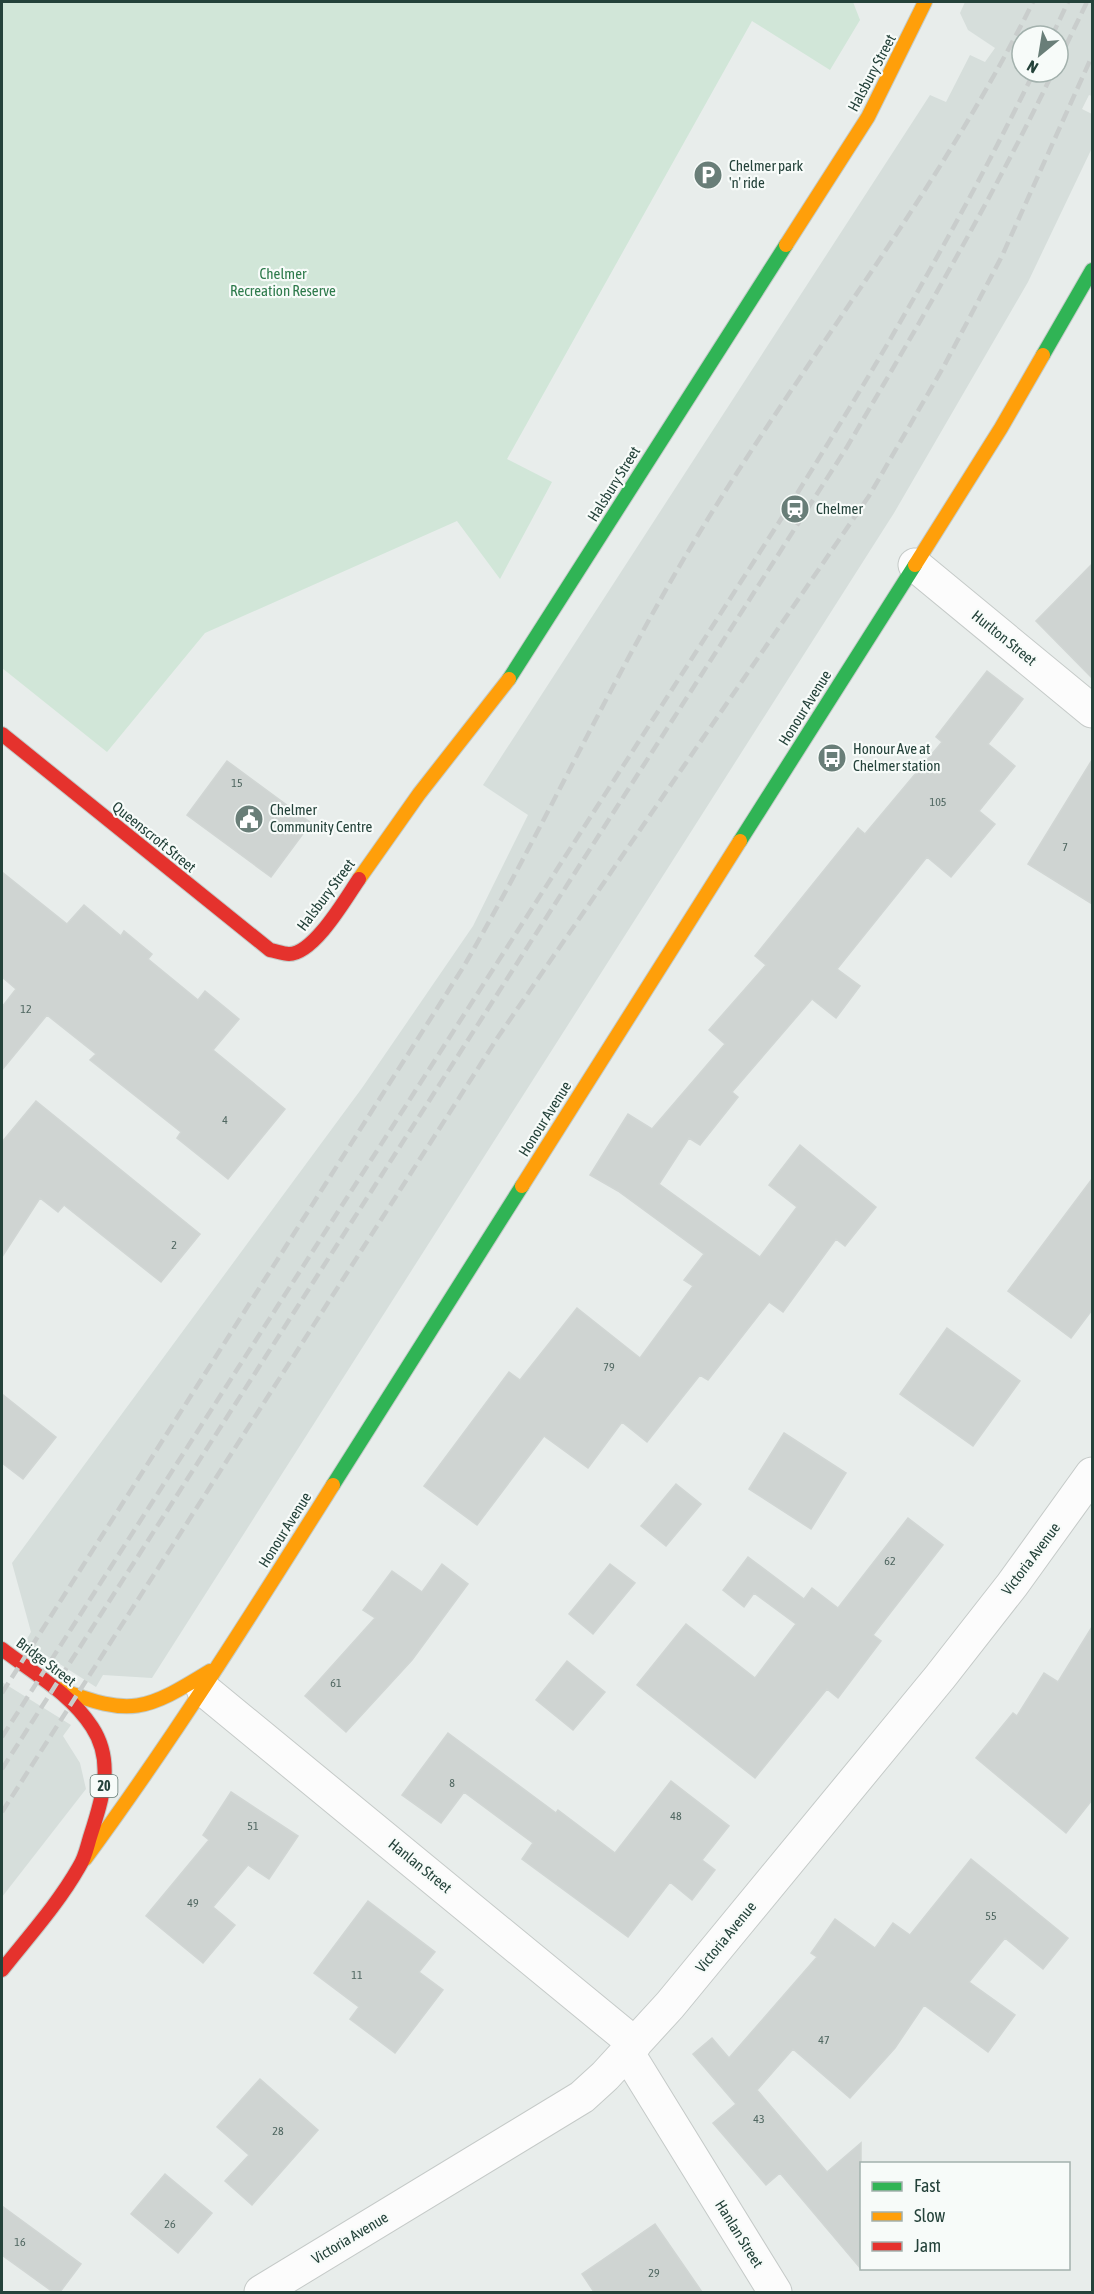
<svg xmlns="http://www.w3.org/2000/svg" width="1094" height="2294" viewBox="0 0 1094 2294" font-family="'Asap Condensed',sans-serif">
<style>
.built{fill:#d6dedb;fill-rule:evenodd}
.green{fill:#d1e6d8}
.building{fill:#cfd4d2;stroke:#d1d6d4;stroke-width:1.5}
.lines{fill:none;stroke-linecap:round;stroke-linejoin:round}
.street-casing{stroke:#c5cac8;stroke-width:35}
.fast-casing{stroke:#c3cbc8;stroke-width:16}
.slow-casing{stroke:#c3cbc8;stroke-width:16}
.jam-casing{stroke:#c3cbc8;stroke-width:16}
.street{stroke:#fcfcfc;stroke-width:33}
.fast{stroke:#30b455;stroke-width:14}
.slow{stroke:#ff9f0a;stroke-width:14}
.jam{stroke:#e5322d;stroke-width:14}
.rail{stroke:#c9cdcc;stroke-width:4.5;stroke-dasharray:12 6;stroke-linecap:butt}
.labels{text-anchor:middle;stroke-width:4.5;stroke-linejoin:round;paint-order:stroke}
.number-label{font-size:12px;fill:#506761}
.shield{fill:#f7fbf9;stroke:#637a73;stroke-width:1.5}
.shield-label{font-size:14px;font-weight:bold;fill:#24423a}
.street-label{font-size:15px;fill:#24423a;stroke:#f7fbf9}
.poi-label{font-size:15px;fill:#24423a;stroke:#f7fbf9;text-anchor:start}
.park-label{font-size:15px;fill:#2d7a4b;stroke:#f7fbf9}
</style>
<rect width="100%" height="100%" fill="#e8edeb"/>
<path class="built" d="M 965,2 L 1092,2 L 1092,96 L 1089,95 L 1082,109 L 1092,114 L 1092,148 L 1028,282 L 894,513 L 152,1678 L 103,1675 L 96,1687 L 25,1642 L 31,1632 L 12,1563 L 362,1088 L 473,926 L 528,815 L 483,785 L 930,95 L 946,102 L 970,55 L 985,62 L 995,48 L 968,30 L 960,13 ZM 1022,36 L 1058,36 L 1058,72 L 1022,72 Z
M 2,1682 L 71,1725 L 63,1736 L 80,1763 L 86,1789 L 2,1897 Z"/>
<path class="green" d="M 2,2 L 853,2 L 860,20 L 830,70 L 752,21 L 507,459 L 552,482 L 500,579 L 457,521 L 205,633 L 107,752 L 2,668 Z"/>
<path class="building" d="M 1092,564 L 1092,678 L 1036,621 Z
M 987,671 L 1023,699 L 988,744 L 1015,766 L 979,811 L 995,824 L 951,877 L 927,857 L 837,969 L 860,986 L 836,1018 L 812,999 L 732,1092 L 738,1097 L 700,1145 L 689,1138 L 659,1184 L 760,1257 L 797,1207 L 769,1185 L 800,1145 L 876,1207 L 845,1246 L 836,1239 L 783,1312 L 769,1302 L 708,1380 L 700,1375 L 647,1442 L 622,1422 L 588,1468 L 544,1436 L 477,1525 L 424,1486 L 509,1372 L 520,1380 L 577,1308 L 640,1358 L 693,1286 L 684,1280 L 704,1254 L 618,1191 L 590,1175 L 628,1114 L 652,1129 L 725,1044 L 709,1030 L 766,965 L 755,956 L 858,828 L 865,834 L 942,742 L 936,737 Z
M 1092,760 L 1092,904 L 1028,864 Z
M 227,761 L 311,823 L 271,877 L 187,815 Z
M 2,872 L 67,924 L 84,905 L 121,936 L 124,931 L 152,954 L 148,959 L 198,1000 L 205,991 L 239,1019 L 213,1050 L 285,1109 L 228,1179 L 177,1138 L 181,1132 L 90,1060 L 96,1054 L 47,1015 L 2,1070 L 2,1007 L 16,989 L 2,977 Z
M 36,1101 L 200,1234 L 161,1282 L 64,1205 L 58,1212 L 40,1198 L 2,1257 L 2,1142 Z
M 1092,1179 L 1092,1310 L 1071,1338 L 1008,1291 Z
M 947,1328 L 1020,1381 L 973,1446 L 900,1394 Z
M 2,1394 L 56,1437 L 23,1479 L 2,1463 Z
M 784,1433 L 846,1473 L 811,1529 L 749,1489 Z
M 676,1484 L 701,1504 L 666,1546 L 641,1526 Z
M 908,1518 L 943,1545 L 873,1635 L 881,1641 L 838,1698 L 827,1689 L 755,1778 L 637,1685 L 686,1624 L 755,1678 L 796,1624 L 754,1593 L 744,1607 L 723,1590 L 748,1557 L 804,1599 L 812,1588 L 838,1608 Z
M 442,1564 L 468,1584 L 412,1660 L 346,1732 L 305,1696 L 375,1618 L 363,1610 L 392,1571 L 422,1592 Z
M 610,1564 L 635,1583 L 593,1634 L 569,1614 Z
M 1092,1627 L 1092,1800 L 1066,1833 L 976,1758 L 1013,1713 L 1017,1716 L 1044,1673 L 1058,1682 Z
M 567,1661 L 605,1692 L 573,1730 L 536,1700 Z
M 448,1733 L 556,1813 L 558,1810 L 615,1853 L 671,1781 L 729,1826 L 702,1860 L 715,1870 L 692,1900 L 670,1882 L 628,1937 L 522,1859 L 533,1843 L 464,1792 L 441,1823 L 402,1795 Z
M 231,1792 L 298,1836 L 269,1879 L 248,1865 L 213,1907 L 235,1925 L 203,1963 L 146,1916 L 209,1840 L 203,1835 Z
M 971,1859 L 1068,1938 L 1043,1969 L 1005,1938 L 969,1982 L 1015,2015 L 988,2052 L 924,2005 L 895,2048 L 850,2098 L 793,2049 L 757,2090 L 827,2172 L 861,2143 L 861,2269 L 780,2173 L 766,2185 L 713,2123 L 736,2104 L 693,2054 L 712,2038 L 729,2058 L 817,1957 L 811,1953 L 835,1919 L 875,1948 L 893,1923 L 910,1935 Z
M 368,1901 L 435,1952 L 419,1972 L 443,1990 L 395,2053 L 350,2019 L 359,2007 L 314,1973 Z
M 260,2079 L 318,2130 L 252,2205 L 225,2181 L 249,2155 L 217,2127 Z
M 165,2174 L 212,2213 L 178,2253 L 131,2214 Z
M 2,2206 L 81,2264 L 60,2292 L 53,2292 L 2,2255 Z
M 655,2224 L 702,2292 L 594,2292 L 582,2274 Z"/>
<g class="lines">
<g class="street-casing">
<path id="street" d="M 915,565 L 1092,711
M 203,1689 L 635,2044
M 627,2052 L 775,2292
M 261,2292 L 582,2097 L 605,2076 L 670,2005 L 940,1677 L 1012,1585 L 1092,1474"/>
</g>
<g class="fast-casing">
<path id="fast" d="M 1043,355 L 1092,270
M 509,679 L 786,245
M 740,841 L 915,565
M 333,1485 L 522,1186"/>
</g>
<g class="slow-casing">
<path id="slow" d="M 786,245 L 868,117 L 925,2
M 915,565 L 1001,428 L 1043,355
M 359,879 L 419,794 L 509,679
M 522,1186 L 740,841
M 59,1689 C 132,1717 145,1711 210,1671
M 85,1859 C 174,1738 253,1612 333,1485"/>
</g>
<g class="jam-casing">
<path id="jam" d="M 2,734 L 270,950 C 276,951 283,954 289,954 C 314,954 346,898 359,879
M 2,1649 C 33,1673 70,1693 92,1727 C 115,1762 102,1800 90,1837 C 87,1847 85,1858 79,1867 C 58,1904 28,1937 2,1970"/>
</g>
<use href="#street" class="street"/>
<use href="#fast" class="fast"/>
<use href="#slow" class="slow"/>
<use href="#jam" class="jam"/>
<path class="rail" d="M 1052,36 L 1068,2
M 1058,62 L 1087,2
M 2,1693 L 464,966 C 542,831 607,689 686,555 C 797,368 936,197 1033,2
M 2,1737 L 790,505 C 878,364 961,221 1034,72
M 2,1769 L 847,447 C 919,324 991,201 1053,72
M 2,1812 L 498,1037 L 869,496 L 944,366 L 1002,256 L 1092,56"/>
</g>
<defs>
<g id="parking-disc" transform="scale(1.5)"><circle r="9.5" fill="#697e78" stroke="#f7fbf9"/><path d="M-3.5-5.5H1a3.5 3.5 0 0 1 0 7H-1V5.5H-3.5ZM-1-3.4V-.6H.8a1.4 1.4 0 0 0 0-2.8Z" fill="#fff"/></g>
<g id="station-disc" transform="scale(1.5)"><circle r="9.5" fill="#697e78" stroke="#f7fbf9"/><path d="M-3-6H3Q5-6 5-4V2Q5 4 3 4L4.5 6H3L1.5 4h-3L-3 6H-4.5L-3 4Q-5 4-5 2V-4Q-5-6-3-6ZM-3.5-4v3h7v-3ZM-3.5 1v1.5H-2V1ZM2 1v1.5H3.5V1Z" fill="#fff"/></g>
<g id="bus-disc" transform="scale(1.5)"><circle r="9.5" fill="#697e78" stroke="#f7fbf9"/><path d="M-5-6H5V4H4V6H2V4H-2V6H-4V4H-5ZM-3.5-4V0h7V-4ZM-3.5 1.2v1.5H-2V1.2ZM2 1.2v1.5H3.5V1.2Z" fill="#fff"/></g>
<g id="civic-disc" transform="scale(1.5)"><circle r="9.5" fill="#697e78" stroke="#f7fbf9"/><path d="M-.6-6.5H3V-4.5H.6V-3L4-1V1h2V6H-6V1h2V-1L-.6-3ZM-1.2 2.5V6h2.4V2.5Z" fill="#fff"/></g>
</defs>
<g fill-rule="evenodd">
<use href="#parking-disc" x="708" y="175"/>
<use href="#station-disc" x="795" y="509"/>
<use href="#bus-disc" x="832" y="758"/>
<use href="#civic-disc" x="249" y="819"/>
</g>
<g class="labels">
<g class="number-label">
<text x="237" y="787">15</text>
<text x="938" y="806">105</text>
<text x="1065" y="851">7</text>
<text x="26" y="1013">12</text>
<text x="225" y="1124">4</text>
<text x="174" y="1249">2</text>
<text x="609" y="1371">79</text>
<text x="890" y="1565">62</text>
<text x="336" y="1687">61</text>
<text x="452" y="1787">8</text>
<text x="676" y="1820">48</text>
<text x="253" y="1830">51</text>
<text x="193" y="1907">49</text>
<text x="991" y="1920">55</text>
<text x="357" y="1979">11</text>
<text x="824" y="2044">47</text>
<text x="759" y="2123">43</text>
<text x="278" y="2135">28</text>
<text x="170" y="2228">26</text>
<text x="20" y="2246">16</text>
<text x="654" y="2277">29</text>
</g>
<rect class="shield" x="90.5" y="1775" width="27" height="22" rx="4.5"/>
<g class="shield-label">
<text x="104" y="1791">20</text>
</g>
<g class="street-label">
<text transform="translate(872 73) rotate(-62)" y="5">Halsbury Street</text>
<text transform="translate(614 484) rotate(-58)" y="5">Halsbury Street</text>
<text transform="translate(1004 638) rotate(39)" y="5">Hurlton Street</text>
<text transform="translate(805 708) rotate(-58)" y="5">Honour Avenue</text>
<text transform="translate(154 837) rotate(39)" y="5">Queenscroft Street</text>
<text transform="translate(326 895) rotate(-53)" y="5">Halsbury Street</text>
<text transform="translate(545 1119) rotate(-58)" y="5">Honour Avenue</text>
<text transform="translate(285 1530) rotate(-58)" y="5">Honour Avenue</text>
<text transform="translate(1031 1559) rotate(-53)" y="5">Victoria Avenue</text>
<text transform="translate(46 1662) rotate(37)" y="5">Bridge Street</text>
<text transform="translate(420 1866) rotate(39)" y="5">Hanlan Street</text>
<text transform="translate(726 1937) rotate(-51)" y="5">Victoria Avenue</text>
<text transform="translate(739 2234) rotate(58)" y="5">Hanlan Street</text>
<text transform="translate(350 2238) rotate(-31)" y="5">Victoria Avenue</text>
</g>
<g class="poi-label">
<text x="729" y="171">Chelmer park<tspan x="729" dy="17">'n' ride</tspan></text>
<text x="816" y="514">Chelmer</text>
<text x="853" y="754">Honour Ave at<tspan x="853" dy="17">Chelmer station</tspan></text>
<text x="270" y="815">Chelmer<tspan x="270" dy="17">Community Centre</tspan></text>
</g>
<g class="park-label">
<text x="283" y="279">Chelmer<tspan x="283" dy="17">Recreation Reserve</tspan></text>
</g>
</g>
<rect width="1094" height="2294" fill="none" stroke="#24423a" stroke-width="6"/>
<rect x="860" y="2162" width="210" height="108" fill="#f7fbf9" stroke="#a3b1ad" stroke-width="1.5"/>
<rect x="872" y="2182" width="30" height="9" fill="#30b455" stroke="#a3b1ad" stroke-width="1.5"/>
<text x="914" y="2192" font-size="18" fill="#24423a">Fast</text>
<rect x="872" y="2212" width="30" height="9" fill="#ff9f0a" stroke="#a3b1ad" stroke-width="1.5"/>
<text x="914" y="2222" font-size="18" fill="#24423a">Slow</text>
<rect x="872" y="2242" width="30" height="9" fill="#e5322d" stroke="#a3b1ad" stroke-width="1.5"/>
<text x="914" y="2252" font-size="18" fill="#24423a">Jam</text>
<g transform="translate(1040 54) rotate(210)"><circle r="28" fill="#f7fbf9" stroke="#a3b1ad" stroke-width="1.5"/>
<path d="M0-4.5L10 22L0 15L-10 22Z" fill="#697e78"/>
<text y="-9" font-size="16" font-weight="bold" text-anchor="middle" fill="#24423a">N</text>
</g>
</svg>
